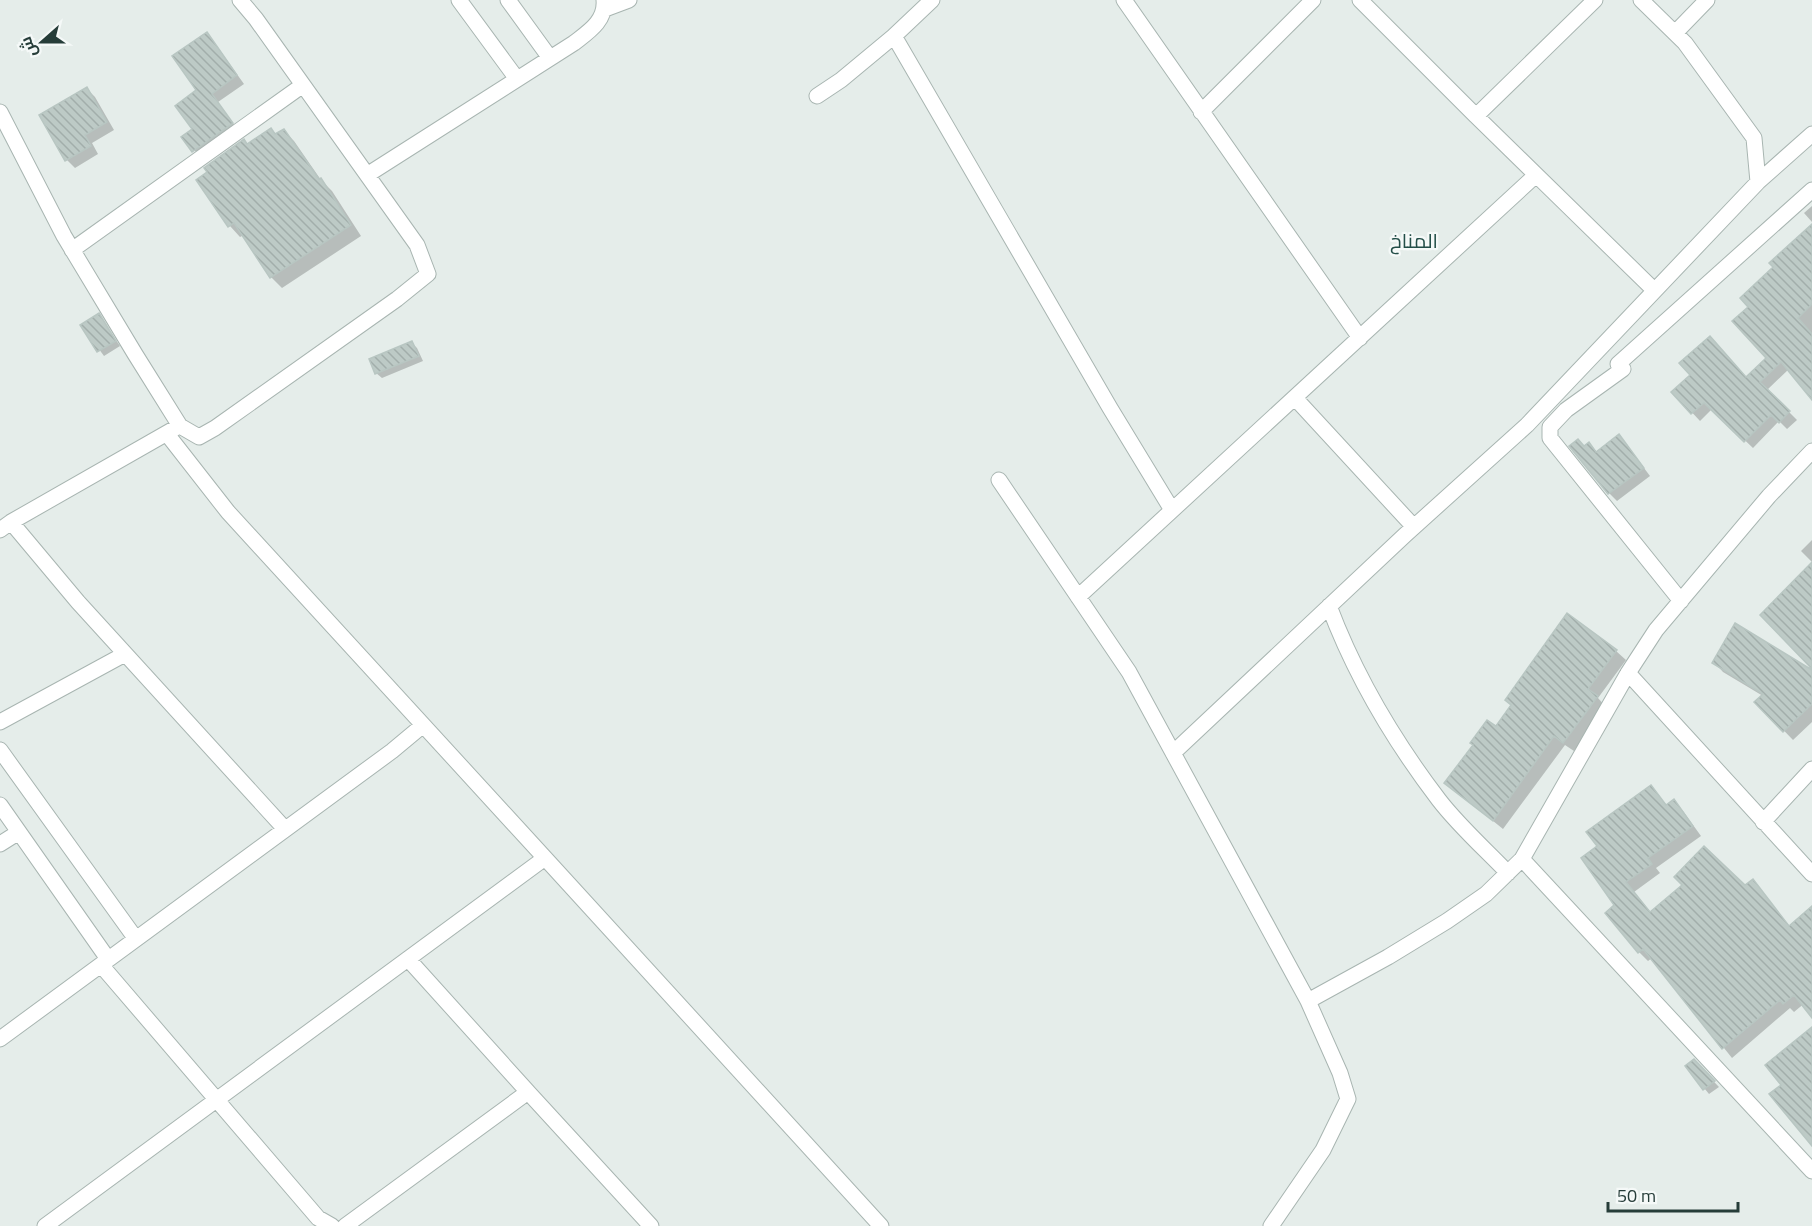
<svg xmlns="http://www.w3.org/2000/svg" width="1812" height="1226" viewBox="0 0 1812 1226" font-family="'Titillium Web',Cairo,sans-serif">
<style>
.shadow{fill:#0003}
.building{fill:url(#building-back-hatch);stroke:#b8c6c2;stroke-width:1.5}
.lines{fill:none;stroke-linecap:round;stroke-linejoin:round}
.street-casing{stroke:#a8b5b1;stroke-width:17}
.street{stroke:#fff;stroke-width:15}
.labels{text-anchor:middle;stroke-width:4.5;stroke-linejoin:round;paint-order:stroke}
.neighbourhood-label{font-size:20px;fill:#234e48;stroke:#f5f9f8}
</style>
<defs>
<pattern id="building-back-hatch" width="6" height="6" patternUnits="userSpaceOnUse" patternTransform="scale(1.5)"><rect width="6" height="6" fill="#bdcac6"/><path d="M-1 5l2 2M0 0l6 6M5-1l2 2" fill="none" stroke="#a2aeab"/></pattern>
</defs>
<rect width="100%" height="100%" fill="#e5edea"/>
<path class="shadow" d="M 206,34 L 214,42 L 244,84 L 218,102 L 239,132 L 202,159 L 183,137 L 194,129 Z
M 87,89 L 95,97 L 114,130 L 92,143 L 98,154 L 75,168 L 67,160 Z
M 271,129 L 277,135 L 284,131 L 294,141 L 321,180 L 332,191 L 361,236 L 282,288 L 271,277 L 244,235 L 240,237 L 230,226 L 198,180 Z
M 1812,206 L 1812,222 L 1804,213 Z
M 1812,226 L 1812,398 L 1789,369 L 1767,390 L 1797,420 L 1787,429 L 1779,421 L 1753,448 L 1712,409 L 1700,421 L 1673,392 L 1747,378 L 1769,358 L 1750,307 L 1775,267 Z
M 99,315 L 120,346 L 104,356 L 82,326 Z
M 412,343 L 417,348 L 423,361 L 382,378 L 376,373 Z
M 1589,444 L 1597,452 L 1626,444 L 1650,476 L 1617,501 L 1609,493 L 1584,447 Z
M 1812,540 L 1812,562 L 1801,551 Z
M 1812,564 L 1812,722 L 1793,740 L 1756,702 L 1763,696 L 1723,672 L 1714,662 L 1808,669 L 1811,666 Z
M 1616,651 L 1626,660 L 1598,698 L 1606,707 L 1574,751 L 1565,745 L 1503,829 L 1446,783 L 1496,729 Z
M 1651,787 L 1667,806 L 1674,801 L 1683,811 L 1701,836 L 1656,868 L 1660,873 L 1634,892 L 1651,913 L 1745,887 L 1753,881 L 1790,927 L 1812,911 L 1812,997 L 1794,1012 L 1790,1008 L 1732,1058 L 1652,958 L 1648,961 L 1639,952 L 1607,913 L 1616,905 L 1599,847 Z
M 1694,1061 L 1719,1087 L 1709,1094 L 1687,1067 Z"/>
<path class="building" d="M 207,32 L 237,75 L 212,94 L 233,123 L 192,152 L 181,137 L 192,129 L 175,106 L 196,90 L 172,56 Z
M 87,87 L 107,122 L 85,135 L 91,146 L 65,161 L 39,115 Z
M 271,128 L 275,134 L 284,129 L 319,179 L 321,178 L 351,225 L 270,278 L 234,223 L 228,227 L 196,180 L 207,172 L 204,168 L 244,139 L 247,144 Z
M 1812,224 L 1812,304 L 1798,318 L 1812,334 L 1812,400 L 1781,362 L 1760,382 L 1790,411 L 1779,423 L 1771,415 L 1744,442 L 1704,403 L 1691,414 L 1671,392 L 1690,375 L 1679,363 L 1710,336 L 1746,377 L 1766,358 L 1732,321 L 1748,307 L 1740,298 L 1773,267 L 1769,263 Z
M 99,313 L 116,341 L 97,352 L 80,325 Z
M 412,341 L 419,356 L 375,374 L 369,359 Z
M 1619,434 L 1644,468 L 1608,494 L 1569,446 L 1578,439 L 1584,446 L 1589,442 L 1596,452 Z
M 1812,562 L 1812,669 L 1760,615 Z
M 1567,613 L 1617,650 L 1588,689 L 1598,696 L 1587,711 L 1563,743 L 1554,736 L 1493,821 L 1444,783 L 1473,745 L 1470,743 L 1487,720 L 1496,726 L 1511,705 L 1505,700 Z
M 1735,623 L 1812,670 L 1812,704 L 1783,732 L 1754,702 L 1763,694 L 1712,663 Z
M 1651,785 L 1666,805 L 1674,799 L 1693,826 L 1648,858 L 1652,864 L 1626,882 L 1650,912 L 1682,885 L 1674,877 L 1704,846 L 1745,885 L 1753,879 L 1789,926 L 1812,906 L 1812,1018 L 1794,995 L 1783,1004 L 1780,1000 L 1722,1049 L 1643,949 L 1638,953 L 1605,913 L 1614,905 L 1581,858 L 1597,846 L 1586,832 Z
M 1812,1027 L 1812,1146 L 1769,1094 L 1781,1085 L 1765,1065 Z
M 1694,1059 L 1715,1081 L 1703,1090 L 1685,1066 Z"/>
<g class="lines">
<g class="street-casing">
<path id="street" d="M 459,0 L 517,79
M 508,0 L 550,58
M 1124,0 L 1360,338
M 1360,0 L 1476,116
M 1595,0 L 1476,116 L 1654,290
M 1641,0 L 1685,43 L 1754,138 L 1758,182
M 605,9 L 629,0
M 1675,33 L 1707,0
M 894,36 L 932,0
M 817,96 L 841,80 L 894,36 L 1110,408 L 1172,510
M 0,112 L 64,236 L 135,354 L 180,426 L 199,437 L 215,428 L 397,299 L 428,274 L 417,245 L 256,19 L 240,0
M 1201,112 L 1313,0
M 367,175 L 574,43 C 588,32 606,21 604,0
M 72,250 L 303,85
M 1295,398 L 1414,527
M 999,480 L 1129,672 L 1308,1001
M 11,522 L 78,602 L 285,829
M 0,530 L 11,522 L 174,429
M 1078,597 L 1536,175
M 1681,601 L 1550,438 L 1550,427 L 1566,410 L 1623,369 L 1618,364 L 1812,190
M 1329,606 C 1355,675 1394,741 1439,800 C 1459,826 1485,849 1508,873
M 1628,673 L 1812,874
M 0,722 L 125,654
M 0,750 L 136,939
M 1173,753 L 1405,535 L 1527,425 L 1758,182 L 1812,134
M 0,805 L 108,959
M 1763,822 L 1812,769
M 0,844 L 19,832
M 545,858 L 881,1226
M 1522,859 L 1812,1171
M 408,959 L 528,1092
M 101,965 L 318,1218 L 332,1226
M 0,1039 L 392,751 L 422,726
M 45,1226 L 545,858 L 228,512 L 167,434
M 345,1226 L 528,1092 L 651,1226
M 1271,1226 L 1323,1150 L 1348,1099 L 1340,1073 L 1308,1001 L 1388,957 L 1447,921 L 1486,894 L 1522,859 L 1628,673 L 1656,630 L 1769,496 L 1812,451"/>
</g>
<use href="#street" class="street"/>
</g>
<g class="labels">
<g class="neighbourhood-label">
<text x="1414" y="248">المناخ</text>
</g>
</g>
<g transform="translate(42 42) rotate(249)" stroke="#f5f9f8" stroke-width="4.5" paint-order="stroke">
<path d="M0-4.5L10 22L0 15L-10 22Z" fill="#263d39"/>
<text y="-9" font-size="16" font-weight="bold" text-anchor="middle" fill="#263d39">ش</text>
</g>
<path d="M1608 1202v9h130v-9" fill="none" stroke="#263d39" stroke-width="3"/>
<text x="1617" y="1202" font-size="18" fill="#263d39" stroke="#f5f9f8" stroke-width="4.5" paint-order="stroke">50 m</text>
</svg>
